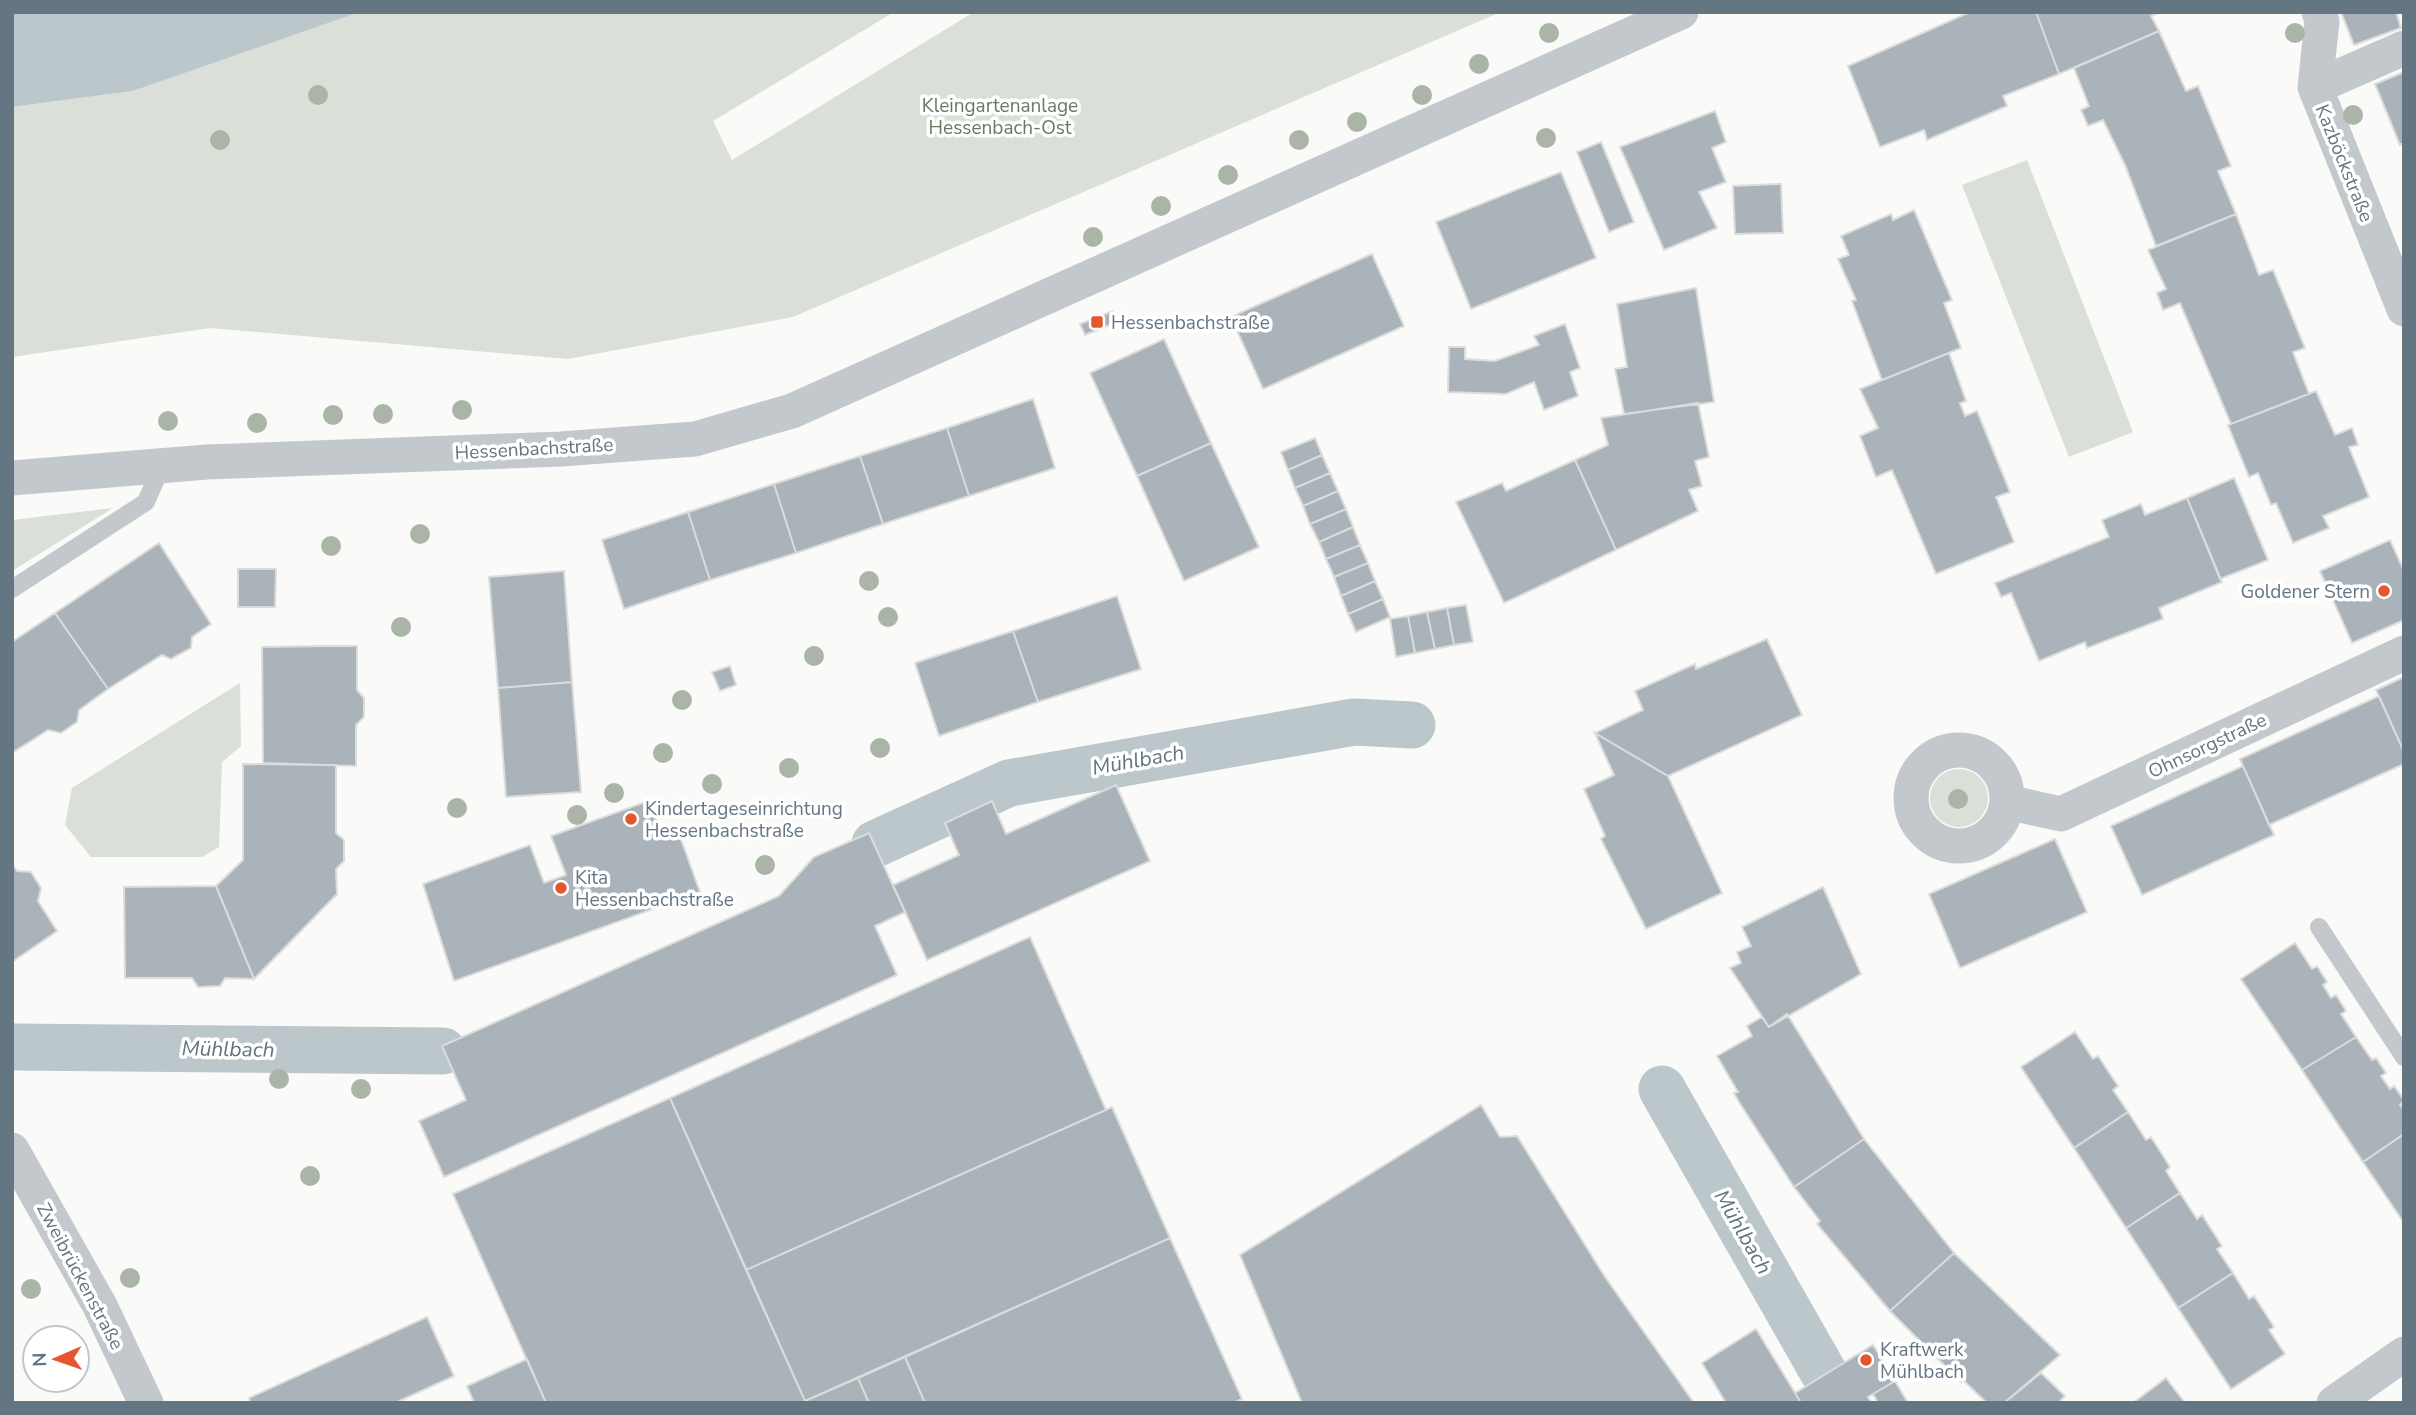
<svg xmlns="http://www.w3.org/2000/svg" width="2416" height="1415" viewBox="0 0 2416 1415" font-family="'Nunito Sans',sans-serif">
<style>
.green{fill:#dadfd7}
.water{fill:#bbc7cb}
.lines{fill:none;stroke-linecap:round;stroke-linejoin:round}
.canal{stroke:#bbc7cb;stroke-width:47}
.building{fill:#aab3b9;stroke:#dcdcda;stroke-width:2}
.service{stroke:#c3c8cc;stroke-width:18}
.minor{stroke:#c3c8cc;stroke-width:35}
.tree{fill:#aab4a7}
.poi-dot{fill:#e4572e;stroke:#fff;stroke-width:2.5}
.labels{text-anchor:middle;stroke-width:7;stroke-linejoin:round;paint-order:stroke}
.park-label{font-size:19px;fill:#687a64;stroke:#fff}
.street-label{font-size:19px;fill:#657683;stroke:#fff}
.poi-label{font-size:19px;fill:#657683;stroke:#fff;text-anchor:start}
.water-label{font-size:21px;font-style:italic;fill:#60757c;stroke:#fff}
</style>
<rect width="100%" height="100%" fill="#fafaf8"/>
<path class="green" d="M 360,12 L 894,12 L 713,121 L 732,160 L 974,12 L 1501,12 L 793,317 L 568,359 L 210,328 L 12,357 L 12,107 L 133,91 Z
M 2027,160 L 2133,432 L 2069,457 L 1962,185 Z
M 113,508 L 12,571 L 12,520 Z
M 240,683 L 241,746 L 222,762 L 219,847 L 202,857 L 91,857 L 65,825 L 72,788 Z
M1930 798a29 29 0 1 1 58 0a29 29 0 1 1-58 0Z"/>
<path class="water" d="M 12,12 L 360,12 L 133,91 L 12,107 Z"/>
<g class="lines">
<path class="canal" d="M 875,844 L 1009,783 L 1354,722 L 1412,725
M 12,1047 L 443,1051
M 1662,1089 L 1825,1375"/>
</g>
<path class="building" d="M 2036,12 L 2160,12 L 2151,16 L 2159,31 L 2059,74 Z
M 2036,12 L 2059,74 L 2003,96 L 2007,106 L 1927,140 L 1924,130 L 1880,147 L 1848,66 L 1970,12 Z
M 2341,12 L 2396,12 L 2401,28 L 2354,45 Z
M 2159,31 L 2186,91 L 2198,86 L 2231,166 L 2218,171 L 2236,214 L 2156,246 L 2125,165 L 2103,120 L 2088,126 L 2081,110 L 2089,106 L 2074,68 Z
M 2404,72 L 2404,143 L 2400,145 L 2375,84 Z
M 1715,111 L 1726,142 L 1712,148 L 1726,182 L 1699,192 L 1717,228 L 1664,250 L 1620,147 Z
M 1601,142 L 1634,222 L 1609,232 L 1577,152 Z
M 1561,172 L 1596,258 L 1471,309 L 1436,222 Z
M 1781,184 L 1783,233 L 1735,234 L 1733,186 Z
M 1914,210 L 1952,300 L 1944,303 L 1961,348 L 1882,380 L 1852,301 L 1856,300 L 1838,259 L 1849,255 L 1841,236 L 1891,214 L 1893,220 Z
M 2236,214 L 2259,275 L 2273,270 L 2305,348 L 2293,352 L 2309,394 L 2231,424 L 2180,303 L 2163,310 L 2157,293 L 2166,289 L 2148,250 Z
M 1372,254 L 1404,326 L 1263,389 L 1231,317 Z
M 1696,288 L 1714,402 L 1624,414 L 1615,369 L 1627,367 L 1617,304 Z
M 1113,311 L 1117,322 L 1085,335 L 1080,324 Z
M 1565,324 L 1580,368 L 1570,372 L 1578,396 L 1544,410 L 1534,382 L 1506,394 L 1448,392 L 1449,347 L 1465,347 L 1465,359 L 1495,361 L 1539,345 L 1534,336 Z
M 1164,339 L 1211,443 L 1137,476 L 1090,373 Z
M 1949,353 L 1966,401 L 1960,403 L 1965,416 L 1977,411 L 2010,492 L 1996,497 L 2014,542 L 1936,574 L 1892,470 L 1876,477 L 1860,436 L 1878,428 L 1860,389 Z
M 2316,391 L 2335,435 L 2352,428 L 2358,445 L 2349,447 L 2369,497 L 2323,516 L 2329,528 L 2293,543 L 2276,503 L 2271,505 L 2258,473 L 2249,477 L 2228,425 Z
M 1033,399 L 1055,468 L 969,496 L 947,428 Z
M 1698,403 L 1709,457 L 1695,461 L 1702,486 L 1689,490 L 1698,511 L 1616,550 L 1575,460 L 1608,445 L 1601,418 Z
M 947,428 L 969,496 L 883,524 L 860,456 Z
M 1315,438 L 1322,455 L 1288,470 L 1281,452 Z
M 1211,443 L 1259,547 L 1184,581 L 1137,476 Z
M 1322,455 L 1330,473 L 1295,488 L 1288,470 Z
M 860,456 L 883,524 L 796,553 L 774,484 Z
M 1575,460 L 1616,550 L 1504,603 L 1456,502 L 1502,483 L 1506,491 Z
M 1330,473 L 1338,491 L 1303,506 L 1295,488 Z
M 2234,478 L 2268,560 L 2220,579 L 2187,498 Z
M 774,484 L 796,553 L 710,580 L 688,512 Z
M 1338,491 L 1346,509 L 1310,524 L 1303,506 Z
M 2187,498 L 2222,582 L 2159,608 L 2163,619 L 2087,648 L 2085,642 L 2039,661 L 2011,593 L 2001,597 L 1995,583 L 2109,537 L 2102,520 L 2141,504 L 2145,515 Z
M 1346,509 L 1353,527 L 1319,542 L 1310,524 Z
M 688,512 L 710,580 L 624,609 L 602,540 Z
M 1353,527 L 1360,545 L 1326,559 L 1319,542 Z
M 2390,540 L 2404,571 L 2404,620 L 2352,643 L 2320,571 Z
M 159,543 L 211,624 L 192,637 L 191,648 L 171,659 L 162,655 L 108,689 L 55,613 Z
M 1360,545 L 1368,563 L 1334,577 L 1326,559 Z
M 1368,563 L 1375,581 L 1341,596 L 1334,577 Z
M 238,569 L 276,569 L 275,607 L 238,607 Z
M 564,571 L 572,682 L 498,688 L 489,577 Z
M 1375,581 L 1383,599 L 1348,614 L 1341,596 Z
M 1117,596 L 1141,669 L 1038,702 L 1013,631 Z
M 1383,599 L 1390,617 L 1356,632 L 1348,614 Z
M 1466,605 L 1473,642 L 1454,645 L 1447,608 Z
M 1447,608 L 1454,645 L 1435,649 L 1427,612 Z
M 1427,612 L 1435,649 L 1415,653 L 1408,616 Z
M 55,613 L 108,689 L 79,710 L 77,722 L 61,733 L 48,730 L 15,751 L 12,749 L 12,642 Z
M 1408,616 L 1415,653 L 1396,657 L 1390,619 Z
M 1013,631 L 1038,702 L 939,736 L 915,663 Z
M 1767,639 L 1802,715 L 1668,776 L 1595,733 L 1643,710 L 1635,691 L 1695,664 L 1696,669 Z
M 328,646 L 357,646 L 357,690 L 364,698 L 364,717 L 356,725 L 356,766 L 263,763 L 262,647 Z
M 730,666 L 736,685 L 720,691 L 712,672 Z
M 2404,677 L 2404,752 L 2376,690 Z
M 572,682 L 581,792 L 506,797 L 498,688 Z
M 2379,696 L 2404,752 L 2404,764 L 2269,825 L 2240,759 Z
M 1595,733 L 1668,776 L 1722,893 L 1646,929 L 1601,839 L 1605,836 L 1584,789 L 1614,775 Z
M 243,764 L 336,765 L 336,833 L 344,840 L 344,861 L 336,869 L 337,894 L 254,979 L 216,886 L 243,860 Z
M 2243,766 L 2274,835 L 2142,895 L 2111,826 Z
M 1116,785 L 1150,861 L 927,960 L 893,885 L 959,855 L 945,823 L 992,801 L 1006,834 Z
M 651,800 L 664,839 L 679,834 L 700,892 L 454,981 L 423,884 L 530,845 L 544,883 L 566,875 L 551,836 Z
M 869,833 L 905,912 L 875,926 L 897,975 L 444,1177 L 419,1121 L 466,1100 L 442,1046 L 779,896 L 814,857 Z
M 2055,839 L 2087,912 L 1960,968 L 1929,894 Z
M 12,864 L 17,871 L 31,872 L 41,888 L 38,901 L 57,931 L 12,962 Z
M 216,886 L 254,979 L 225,978 L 220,986 L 198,987 L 192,978 L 125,978 L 124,887 Z
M 1823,887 L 1861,974 L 1769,1027 L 1730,968 L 1741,963 L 1737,952 L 1751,946 L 1742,927 Z
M 1030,937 L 1106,1110 L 746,1270 L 670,1098 Z
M 2295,943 L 2312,969 L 2317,966 L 2327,982 L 2323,985 L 2331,998 L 2336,995 L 2346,1011 L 2341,1014 L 2356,1037 L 2302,1070 L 2241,979 Z
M 1787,1014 L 1864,1139 L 1794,1187 L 1739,1102 L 1734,1093 L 1738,1092 L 1717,1056 L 1752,1036 L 1747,1026 L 1762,1017 L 1769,1027 Z
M 2075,1032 L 2093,1059 L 2098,1056 L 2118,1086 L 2113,1090 L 2128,1112 L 2074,1148 L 2021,1067 Z
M 2356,1037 L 2372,1060 L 2376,1058 L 2386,1073 L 2381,1076 L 2390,1089 L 2394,1086 L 2404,1100 L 2400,1105 L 2404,1110 L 2404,1134 L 2363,1162 L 2302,1070 Z
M 670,1098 L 805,1401 L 801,1403 L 546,1403 L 453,1194 Z
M 1481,1105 L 1500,1137 L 1517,1136 L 1605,1277 L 1694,1403 L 1302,1403 L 1240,1255 Z
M 1112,1107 L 1170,1238 L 805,1401 L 746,1270 Z
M 2128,1112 L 2146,1140 L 2151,1137 L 2170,1167 L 2166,1171 L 2180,1193 L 2126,1228 L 2074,1148 Z
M 2404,1134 L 2404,1223 L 2363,1162 Z
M 1864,1139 L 1954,1253 L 1890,1311 L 1817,1224 L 1820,1221 L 1794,1187 Z
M 2180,1193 L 2197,1219 L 2202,1215 L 2222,1246 L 2217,1249 L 2233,1273 L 2178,1308 L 2126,1228 Z
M 1170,1238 L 1242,1399 L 1233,1403 L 925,1403 L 905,1357 Z
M 1954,1253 L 2060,1355 L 2004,1403 L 1987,1403 L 1963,1380 L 1961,1382 L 1890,1311 Z
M 2233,1273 L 2249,1299 L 2254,1296 L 2274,1327 L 2269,1330 L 2285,1354 L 2231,1389 L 2178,1308 Z
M 427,1317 L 454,1376 L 395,1403 L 251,1403 L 249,1398 Z
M 1756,1329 L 1795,1393 L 1801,1403 L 1726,1403 L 1702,1363 Z
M 1873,1345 L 1895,1381 L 1868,1397 L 1871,1402 L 1801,1403 L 1795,1393 Z
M 905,1357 L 925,1403 L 869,1403 L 858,1378 Z
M 527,1359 L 546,1403 L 474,1403 L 467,1386 Z
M 2041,1373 L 2065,1396 L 2058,1403 L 2004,1403 Z
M 858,1378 L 869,1403 L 801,1403 L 805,1401 Z
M 2166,1378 L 2185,1403 L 2133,1403 Z
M 1895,1381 L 1908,1403 L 1878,1403 L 1873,1394 Z"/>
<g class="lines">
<path class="service" d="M 12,589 L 146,502 L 162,465
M 2319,927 L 2404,1057"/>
<path class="minor" d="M 2319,12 L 2322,21 L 2315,87 L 2404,309
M 2315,87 L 2404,48
M 12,478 L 207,462 L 561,449 L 695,439 L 792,411 L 1681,12
M1911 798a48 48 0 1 1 96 0a48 48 0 1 1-96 0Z
M 2007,802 L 2061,814 L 2404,653
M 12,1150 L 100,1306 L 146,1403
M 2334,1403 L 2404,1354"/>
</g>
<g class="tree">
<circle cx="1549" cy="33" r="10"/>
<circle cx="2295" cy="33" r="10"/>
<circle cx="1479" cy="64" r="10"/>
<circle cx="318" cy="95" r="10"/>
<circle cx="1422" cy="95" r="10"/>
<circle cx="2353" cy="115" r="10"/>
<circle cx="1357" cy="122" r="10"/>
<circle cx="1546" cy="138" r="10"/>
<circle cx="220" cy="140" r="10"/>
<circle cx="1299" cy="140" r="10"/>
<circle cx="1228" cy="175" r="10"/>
<circle cx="1161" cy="206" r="10"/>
<circle cx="1093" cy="237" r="10"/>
<circle cx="462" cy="410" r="10"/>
<circle cx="383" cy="414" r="10"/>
<circle cx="333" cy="415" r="10"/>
<circle cx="168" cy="421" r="10"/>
<circle cx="257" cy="423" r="10"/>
<circle cx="420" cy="534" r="10"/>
<circle cx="331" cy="546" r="10"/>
<circle cx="869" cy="581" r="10"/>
<circle cx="888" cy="617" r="10"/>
<circle cx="401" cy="627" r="10"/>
<circle cx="814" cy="656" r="10"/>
<circle cx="682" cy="700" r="10"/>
<circle cx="880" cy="748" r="10"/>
<circle cx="663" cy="753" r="10"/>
<circle cx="789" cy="768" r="10"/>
<circle cx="712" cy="784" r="10"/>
<circle cx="614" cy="793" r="10"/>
<circle cx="1958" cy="799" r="10"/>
<circle cx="457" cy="808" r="10"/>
<circle cx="577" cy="815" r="10"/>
<circle cx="765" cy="865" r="10"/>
<circle cx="279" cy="1079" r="10"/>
<circle cx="361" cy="1089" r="10"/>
<circle cx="310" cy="1176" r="10"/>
<circle cx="130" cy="1278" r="10"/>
<circle cx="31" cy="1289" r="10"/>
</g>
<g class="poi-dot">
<rect x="1090" y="315" width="14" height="14" rx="3.5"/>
<circle cx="2384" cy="591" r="7"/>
<circle cx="631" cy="819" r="7"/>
<circle cx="561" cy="888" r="7"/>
<circle cx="1866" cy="1360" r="7"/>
</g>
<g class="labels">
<g class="park-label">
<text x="1000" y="112">Kleingartenanlage<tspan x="1000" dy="22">Hessenbach-Ost</tspan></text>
</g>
<g class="street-label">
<text transform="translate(2345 163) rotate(68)" y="7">Kazböckstraße</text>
<text transform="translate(534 448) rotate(-3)" y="7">Hessenbachstraße</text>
<text transform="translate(2207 745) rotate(-25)" y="7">Ohnsorgstraße</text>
<text transform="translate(81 1276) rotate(62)" y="7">Zweibrückenstraße</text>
</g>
<g class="poi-label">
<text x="1111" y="329">Hessenbachstraße</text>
<text x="2370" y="598" text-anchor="end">Goldener Stern</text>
<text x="645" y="815">Kindertageseinrichtung<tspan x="645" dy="22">Hessenbachstraße</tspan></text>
<text x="575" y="884">Kita<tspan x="575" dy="22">Hessenbachstraße</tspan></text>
<text x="1880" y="1356">Kraftwerk<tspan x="1880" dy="22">Mühlbach</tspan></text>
</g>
<g class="water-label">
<text transform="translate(1138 760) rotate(-10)" y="7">Mühlbach</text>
<text transform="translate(228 1049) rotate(1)" y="7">Mühlbach</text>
<text transform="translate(1743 1232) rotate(60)" y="7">Mühlbach</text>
</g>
</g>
<rect width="2416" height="1415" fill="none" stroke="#657683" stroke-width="28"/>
<g transform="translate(56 1359) rotate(268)"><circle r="33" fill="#ffffff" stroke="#c1c8cd" stroke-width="2"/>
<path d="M0-5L12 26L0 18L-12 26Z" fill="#e4572e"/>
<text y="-10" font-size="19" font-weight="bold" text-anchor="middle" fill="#657683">N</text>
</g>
</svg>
